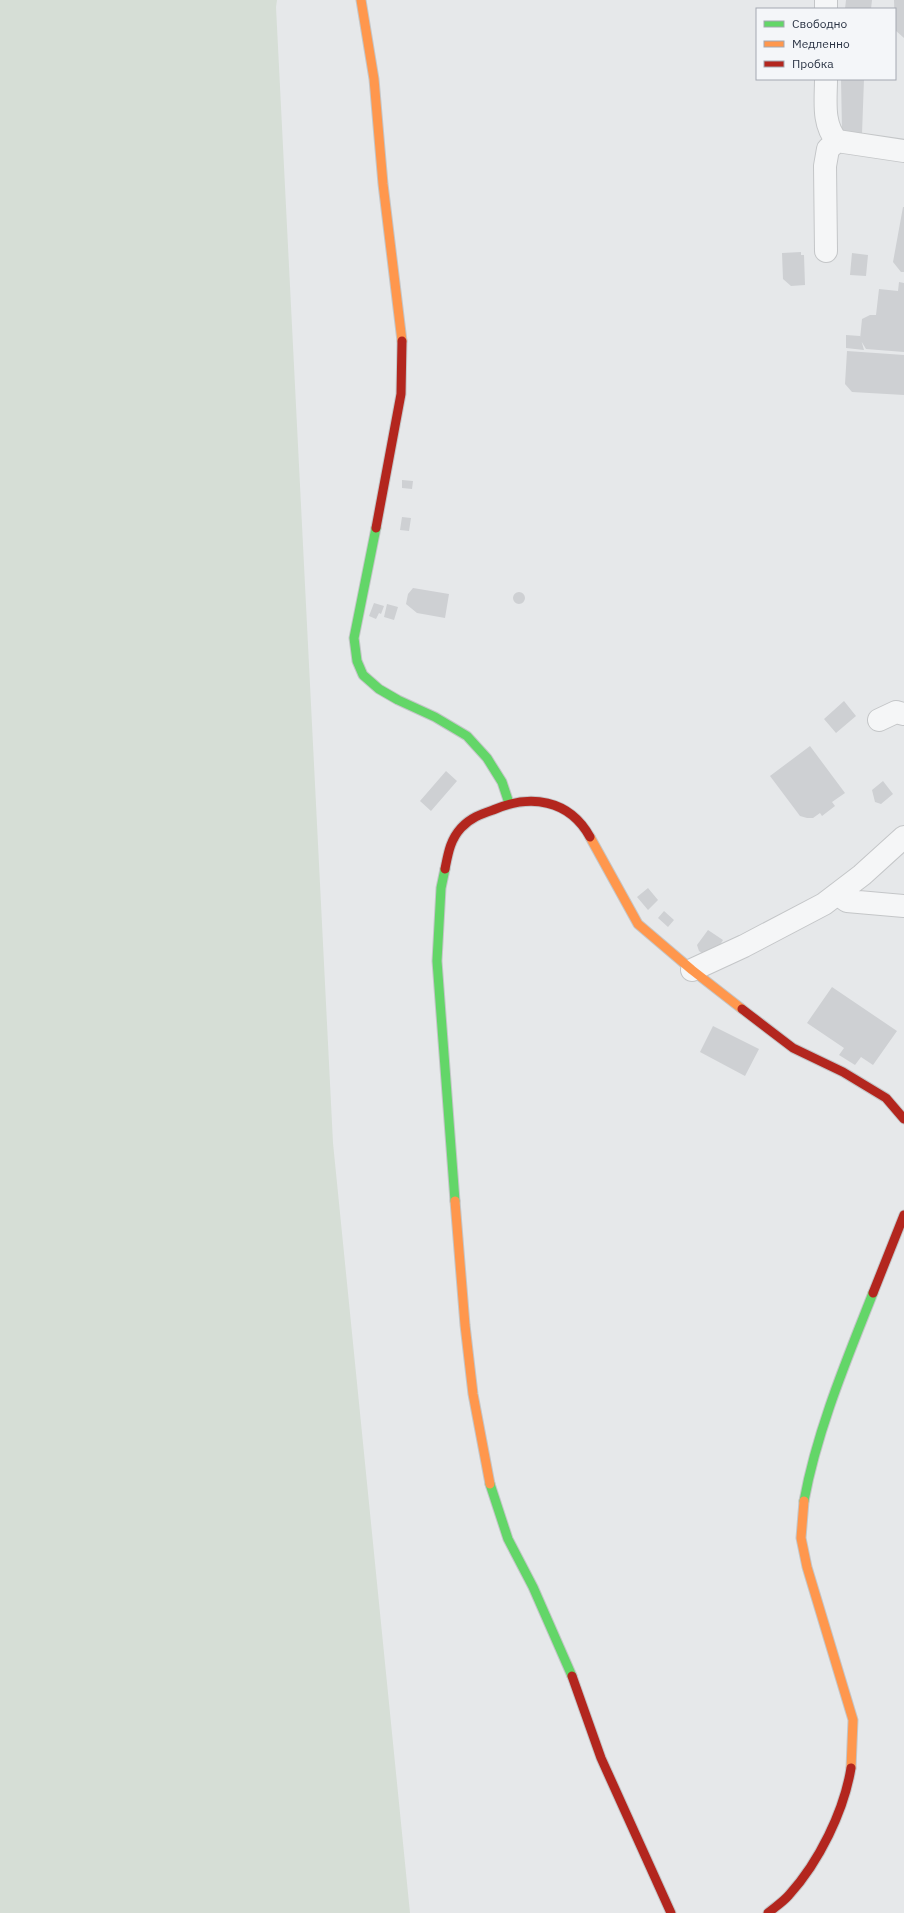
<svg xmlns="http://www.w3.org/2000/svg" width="904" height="1913" viewBox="0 0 904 1913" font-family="'IBM Plex Sans',sans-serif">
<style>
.green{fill:#d6ded6}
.building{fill:#ced0d3}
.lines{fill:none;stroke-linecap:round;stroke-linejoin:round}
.street-casing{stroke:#c4c6c8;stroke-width:24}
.fast-casing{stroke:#c4c6c8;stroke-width:11}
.slow-casing{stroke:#c4c6c8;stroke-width:11}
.jam-casing{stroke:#c4c6c8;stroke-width:11}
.street{stroke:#f5f6f7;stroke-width:22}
.fast{stroke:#63d668;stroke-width:9}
.slow{stroke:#ff974d;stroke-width:9}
.jam{stroke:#b3261e;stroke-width:9}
</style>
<rect width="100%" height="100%" fill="#e6e8ea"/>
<path class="green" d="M 0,0 L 277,0 L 276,7 L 333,1143 L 410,1913 L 0,1913 Z"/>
<path class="building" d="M 846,0 L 872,0 L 871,9 L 845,9 Z
M 894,0 L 904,0 L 904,38 L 895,30 Z
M 841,79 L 864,79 L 862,134 L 844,134 L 842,130 Z
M 903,207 L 904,207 L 904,272 L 901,272 L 893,262 Z
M 801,252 L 801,255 L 804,255 L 805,285 L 791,286 L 783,279 L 782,253 Z
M 852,253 L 868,255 L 866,276 L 850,275 Z
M 899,282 L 904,283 L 904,352 L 866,349 L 860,339 L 862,319 L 870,315 L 876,315 L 879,289 L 898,291 Z
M 846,335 L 860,336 L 864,350 L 846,348 Z
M 847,351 L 904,355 L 904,395 L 852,392 L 845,384 Z
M 402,480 L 413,481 L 412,489 L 402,488 Z
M 402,517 L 411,518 L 409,531 L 400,530 Z
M 413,588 L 449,594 L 445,618 L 417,613 L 406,604 L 408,594 Z
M513 598a6 6 0 1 1 12 0a6 6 0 1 1-12 0Z
M 374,603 L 384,606 L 381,614 L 379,613 L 376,619 L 369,616 Z
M 387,604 L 398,607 L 394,620 L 384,617 Z
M 844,701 L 856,716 L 836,733 L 824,719 Z
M 810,746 L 845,793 L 832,802 L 835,806 L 822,816 L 820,813 L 813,818 L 807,818 L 800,816 L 770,776 Z
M 446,771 L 457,781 L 431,811 L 420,801 Z
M 883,781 L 893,794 L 881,804 L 875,802 L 872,790 Z
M 648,888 L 658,900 L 648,910 L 637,897 Z
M 664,911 L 674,920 L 668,927 L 658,918 Z
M 708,930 L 723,940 L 717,950 L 713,948 L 708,957 L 699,951 L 697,945 Z
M 832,987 L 897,1031 L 873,1065 L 861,1057 L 855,1065 L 839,1055 L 844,1048 L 807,1023 Z
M 713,1026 L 759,1049 L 745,1076 L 700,1052 Z"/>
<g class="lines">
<g class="street-casing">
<path id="street" d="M 826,9 L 826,0
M 826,79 C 826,100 822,124 837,141 L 904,151
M 826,251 L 825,166 L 828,149 L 837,141
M 879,720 L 896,712 L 904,714
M 837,894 L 847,901 L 904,906
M 692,970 L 744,946 L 824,904 L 862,875 L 904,837"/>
</g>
<g class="fast-casing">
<path id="fast" d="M 376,528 L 354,638 L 357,661 L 363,675 L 379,689 L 398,700 L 435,717 L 467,736 L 487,758 L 502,782 L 509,803
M 445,869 L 441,888 L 437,961 L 455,1201
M 490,1484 L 508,1539 L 533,1587 L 572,1676
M 804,1501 C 817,1430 847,1359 873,1293"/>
</g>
<g class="slow-casing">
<path id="slow" d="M 361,0 L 374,79 L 383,184 L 402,341
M 590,837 L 638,924 L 692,970 L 742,1009
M 455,1201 L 465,1325 L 473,1394 L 490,1484
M 804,1501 L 801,1538 L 807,1567 L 853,1720 L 851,1768"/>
</g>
<g class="jam-casing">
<path id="jam" d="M 376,528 L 401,394 L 402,341
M 445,869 C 448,854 450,840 461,828 C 470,818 481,814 493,810 C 530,794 569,799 590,837
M 742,1009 L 793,1048 L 843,1072 L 886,1098 L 904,1119
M 873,1293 L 904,1215
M 572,1676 L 601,1758 L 671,1913
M 768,1913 C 775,1907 783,1902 789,1895 C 819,1862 844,1811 851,1768"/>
</g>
<use href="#street" class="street"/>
<use href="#fast" class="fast"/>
<use href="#slow" class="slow"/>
<use href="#jam" class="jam"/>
</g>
<rect x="756" y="8" width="140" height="72" fill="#f4f6f9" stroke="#a4a8b1"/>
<rect x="764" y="21" width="20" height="6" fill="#63d668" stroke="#a4a8b1"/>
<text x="792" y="28" font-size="12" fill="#2b3445">Свободно</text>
<rect x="764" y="41" width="20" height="6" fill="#ff974d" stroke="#a4a8b1"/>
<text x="792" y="48" font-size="12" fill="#2b3445">Медленно</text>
<rect x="764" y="61" width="20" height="6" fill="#b3261e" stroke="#a4a8b1"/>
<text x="792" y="68" font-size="12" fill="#2b3445">Пробка</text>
</svg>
